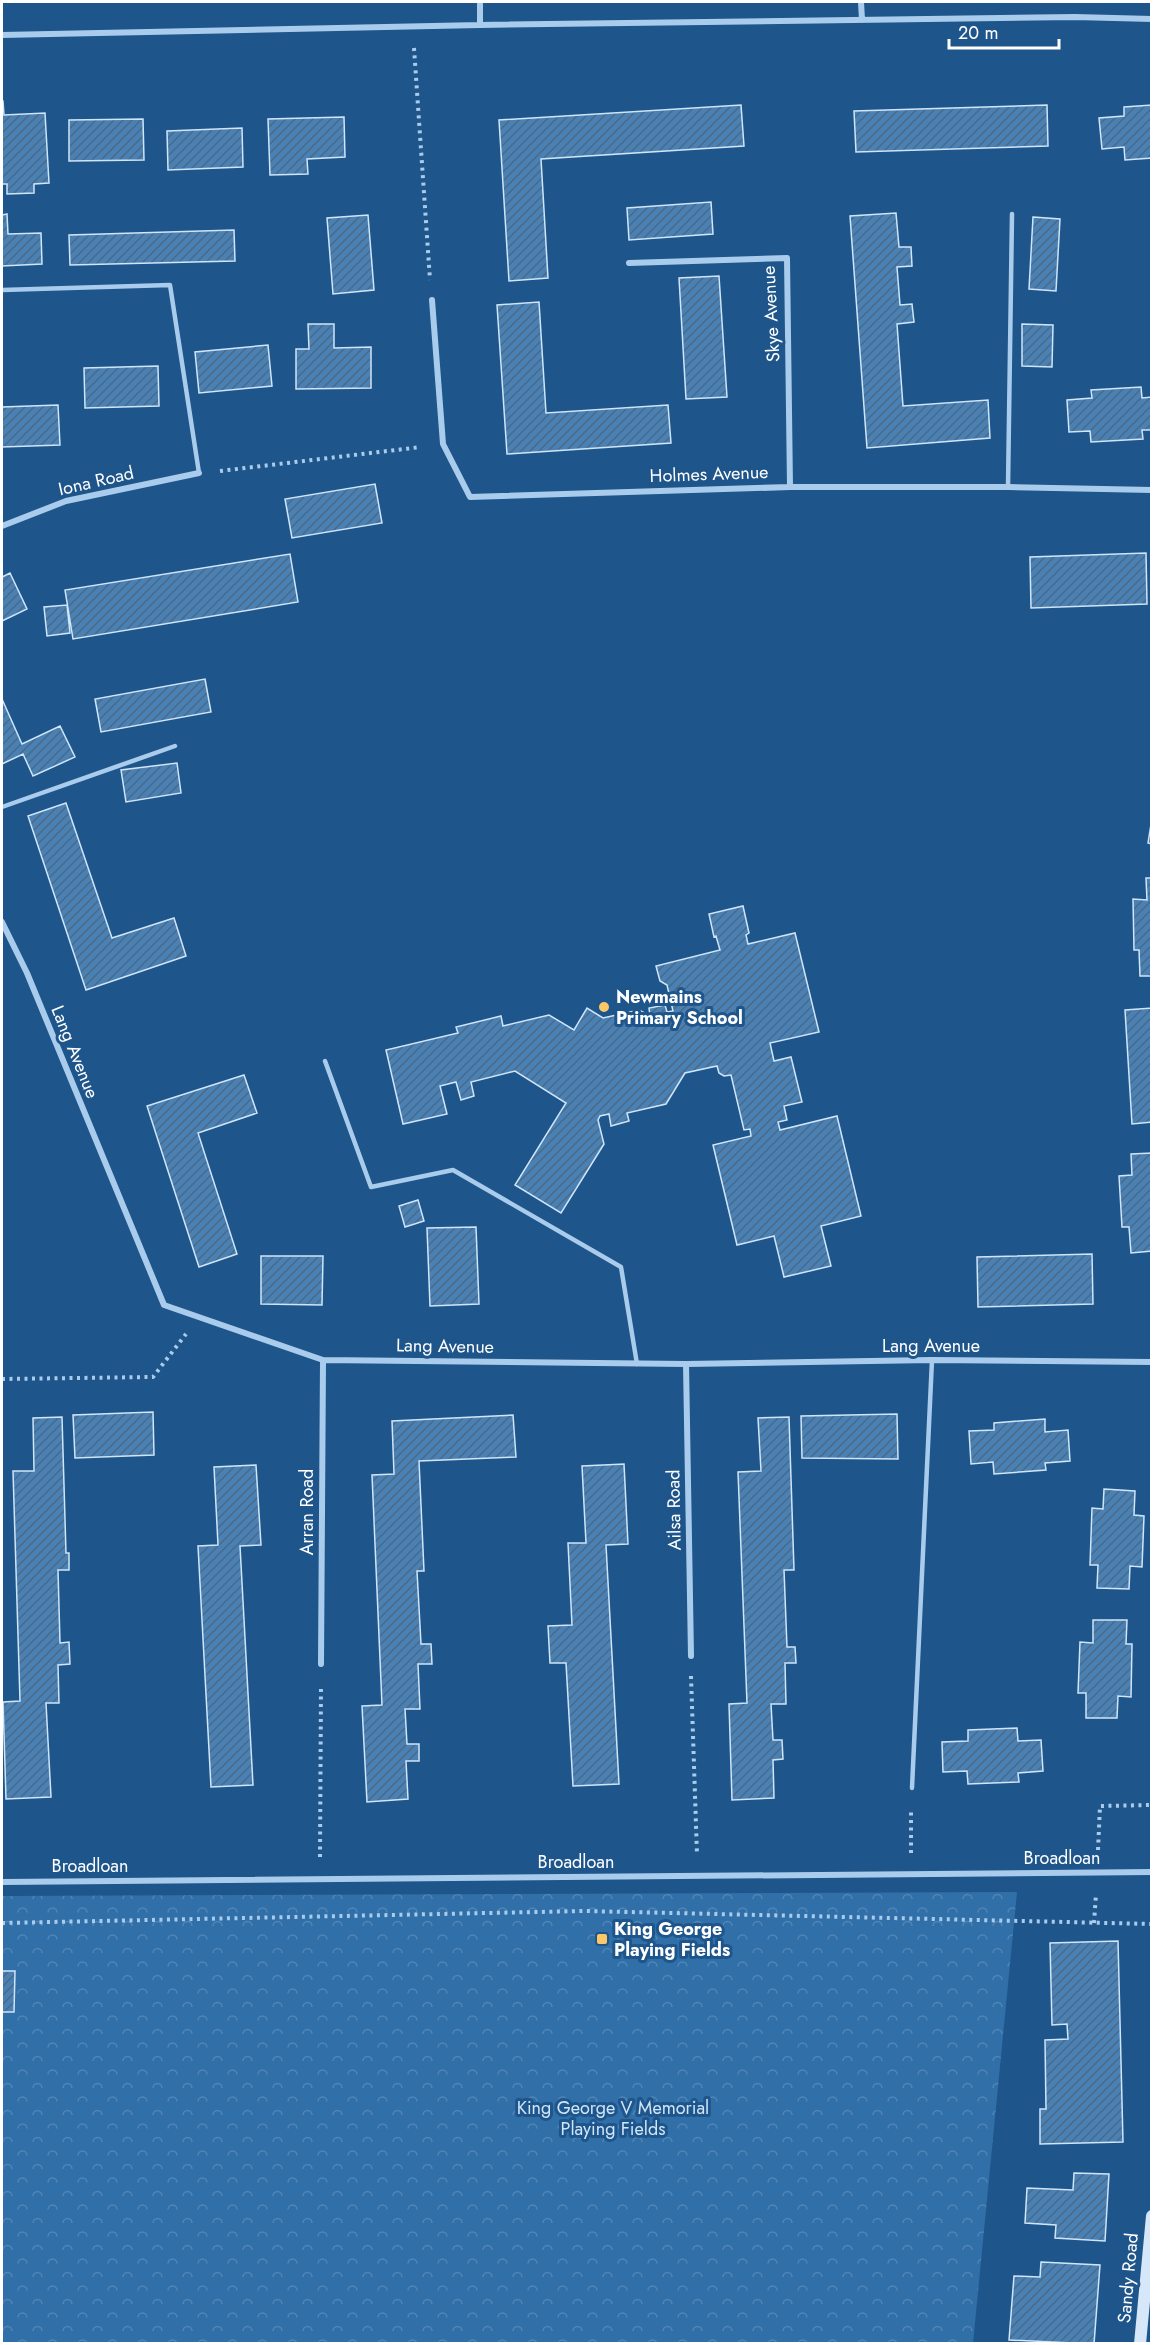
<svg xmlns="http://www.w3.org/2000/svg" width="1153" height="2345" viewBox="0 0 1153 2345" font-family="Jost,sans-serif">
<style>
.forest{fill:url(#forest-crowns)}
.building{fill:url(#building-hatch);stroke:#cfe5f9;stroke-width:1.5}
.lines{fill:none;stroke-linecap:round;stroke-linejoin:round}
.path{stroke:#aaccec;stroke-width:4;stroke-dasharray:3 4.5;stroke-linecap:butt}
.service{stroke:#aaccec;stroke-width:4.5}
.minor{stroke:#aaccec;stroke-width:6}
.secondary{stroke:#d6e7f9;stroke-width:12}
.poi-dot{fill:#fbc869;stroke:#1e558b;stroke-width:2}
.labels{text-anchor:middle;stroke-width:6;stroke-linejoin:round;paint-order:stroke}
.street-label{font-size:18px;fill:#fff;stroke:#1e558b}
.poi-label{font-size:18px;font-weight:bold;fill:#fff;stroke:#1e558b;text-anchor:start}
.park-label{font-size:18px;fill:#cfe5f9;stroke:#1e558b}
</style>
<defs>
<pattern id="forest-crowns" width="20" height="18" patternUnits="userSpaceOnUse" patternTransform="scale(1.5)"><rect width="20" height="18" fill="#316fa9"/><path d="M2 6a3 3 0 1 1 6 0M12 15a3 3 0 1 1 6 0" fill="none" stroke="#5085b6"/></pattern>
<pattern id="building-hatch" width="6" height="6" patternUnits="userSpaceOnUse" patternTransform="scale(1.5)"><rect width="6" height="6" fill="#4a81b5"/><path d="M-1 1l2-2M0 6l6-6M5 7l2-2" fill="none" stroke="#4b6986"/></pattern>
</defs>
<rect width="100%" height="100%" fill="#1e558b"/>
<path class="forest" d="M 1017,1892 L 973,2343 L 2,2343 L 2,1896 Z"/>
<path class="building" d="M 2,101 L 3,101 L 4,115 L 45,113 L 49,183 L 34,184 L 34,193 L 7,194 L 7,184 L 2,184 Z
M 741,105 L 744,146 L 541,159 L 548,278 L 509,281 L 499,120 Z
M 1047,105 L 1048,146 L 856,152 L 854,111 Z
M 1152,105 L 1152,158 L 1125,160 L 1124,147 L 1102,149 L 1099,118 L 1124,116 L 1124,107 Z
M 344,117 L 345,157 L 307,159 L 308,174 L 270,175 L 268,119 Z
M 143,119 L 144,160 L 69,161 L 69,120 Z
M 242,128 L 243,167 L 168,170 L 167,131 Z
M 711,202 L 713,234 L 629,240 L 627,208 Z
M 896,213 L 899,247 L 911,247 L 912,266 L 897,267 L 900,305 L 912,304 L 914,322 L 897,324 L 903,406 L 988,400 L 990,438 L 867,448 L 850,216 Z
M 7,214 L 8,234 L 41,233 L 42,264 L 2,266 L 2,215 Z
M 368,215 L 374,290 L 333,294 L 327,218 Z
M 1033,217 L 1060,219 L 1056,291 L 1029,289 Z
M 234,230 L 235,261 L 70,265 L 69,235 Z
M 719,276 L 727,397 L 686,399 L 679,278 Z
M 539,302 L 546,413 L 668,405 L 671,443 L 507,454 L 497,305 Z
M 308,324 L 334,324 L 334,348 L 371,347 L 371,388 L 296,389 L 296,349 L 309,349 Z
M 1022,324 L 1053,325 L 1052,367 L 1022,366 Z
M 268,345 L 272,386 L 199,393 L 195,352 Z
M 158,366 L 159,406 L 85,408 L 84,368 Z
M 1141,387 L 1142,398 L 1152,397 L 1152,430 L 1142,430 L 1143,439 L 1091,442 L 1090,431 L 1069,432 L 1067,400 L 1092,398 L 1091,390 Z
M 58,405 L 60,445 L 2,447 L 2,407 Z
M 375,484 L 382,523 L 292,538 L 285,499 Z
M 1146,553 L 1147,604 L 1031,608 L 1030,557 Z
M 290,554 L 298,602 L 73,639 L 65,590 Z
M 10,573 L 27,609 L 2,621 L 2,577 Z
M 67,605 L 70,633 L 47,636 L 44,607 Z
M 205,679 L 211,712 L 101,732 L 95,699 Z
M 2,699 L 22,744 L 60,726 L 75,757 L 33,776 L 23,754 L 2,764 Z
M 177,763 L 181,793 L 126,802 L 121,770 Z
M 66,803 L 112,938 L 174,918 L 186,956 L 86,990 L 28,816 Z
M 1152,818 L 1152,844 L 1148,843 Z
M 1146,878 L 1152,878 L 1152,976 L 1140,976 L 1139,950 L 1134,950 L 1133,899 L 1147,900 Z
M 743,906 L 749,933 L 746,935 L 748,944 L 795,933 L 819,1032 L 770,1043 L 774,1061 L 791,1057 L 802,1102 L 784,1106 L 787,1120 L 778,1122 L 780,1130 L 837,1116 L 861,1216 L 821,1226 L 831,1266 L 784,1277 L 774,1236 L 737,1245 L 713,1145 L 751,1136 L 750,1129 L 744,1130 L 731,1075 L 724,1076 L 719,1073 L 717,1066 L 685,1073 L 666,1104 L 627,1113 L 629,1121 L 611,1126 L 609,1114 L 600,1116 L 598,1120 L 604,1144 L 561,1213 L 515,1185 L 566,1103 L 515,1071 L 471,1082 L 474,1096 L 461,1100 L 456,1082 L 440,1086 L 447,1114 L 403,1124 L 386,1050 L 458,1033 L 456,1027 L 501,1016 L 503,1026 L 549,1015 L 574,1030 L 587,1008 L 603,1018 L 639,1010 L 650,1016 L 649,1008 L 665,1005 L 667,1012 L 673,1011 L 667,985 L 660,981 L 656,966 L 720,950 L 716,936 L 714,937 L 709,914 Z
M 1152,1008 L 1152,1122 L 1132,1124 L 1125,1010 Z
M 244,1075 L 257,1113 L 198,1133 L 237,1254 L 199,1267 L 147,1106 Z
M 1152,1153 L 1152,1251 L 1131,1253 L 1129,1227 L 1122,1227 L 1119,1176 L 1132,1175 L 1131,1154 Z
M 418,1200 L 424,1221 L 405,1227 L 399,1206 Z
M 476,1227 L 479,1304 L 430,1306 L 427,1228 Z
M 1092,1254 L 1093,1304 L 978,1307 L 977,1257 Z
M 261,1256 L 323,1256 L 322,1305 L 261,1304 Z
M 153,1412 L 154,1455 L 75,1458 L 73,1415 Z
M 897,1414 L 898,1459 L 802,1458 L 801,1416 Z
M 513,1415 L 516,1457 L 419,1461 L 424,1571 L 417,1571 L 421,1644 L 431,1644 L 432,1664 L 418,1664 L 420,1709 L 405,1709 L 407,1744 L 419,1744 L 419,1761 L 406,1761 L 408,1799 L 367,1802 L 362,1706 L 382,1705 L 372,1475 L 394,1474 L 392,1421 Z
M 62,1417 L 66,1553 L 69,1553 L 69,1570 L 58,1570 L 60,1643 L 69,1642 L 70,1664 L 58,1665 L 59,1703 L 46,1703 L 51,1797 L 6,1799 L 3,1702 L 20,1701 L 13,1471 L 34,1471 L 33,1418 Z
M 789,1417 L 794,1570 L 784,1570 L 787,1647 L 795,1647 L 796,1663 L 785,1663 L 786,1704 L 771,1704 L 773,1740 L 782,1740 L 783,1759 L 773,1760 L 774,1798 L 732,1800 L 729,1704 L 747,1703 L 738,1472 L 761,1471 L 758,1418 Z
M 1045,1419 L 1045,1432 L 1068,1430 L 1070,1461 L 1045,1463 L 1046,1470 L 994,1474 L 993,1462 L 971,1464 L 969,1431 L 994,1430 L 994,1423 Z
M 624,1464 L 628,1544 L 606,1545 L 619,1784 L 573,1786 L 566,1663 L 550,1663 L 548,1626 L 572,1625 L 568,1543 L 586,1543 L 582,1466 Z
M 256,1465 L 261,1545 L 240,1546 L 253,1785 L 211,1787 L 198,1546 L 218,1545 L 214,1467 Z
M 1104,1489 L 1135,1491 L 1134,1515 L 1144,1516 L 1142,1567 L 1130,1566 L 1129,1589 L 1097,1588 L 1098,1565 L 1090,1565 L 1092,1508 L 1103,1509 Z
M 1093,1620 L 1127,1620 L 1126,1644 L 1132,1644 L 1131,1697 L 1118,1696 L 1117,1718 L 1086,1718 L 1086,1693 L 1078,1693 L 1080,1642 L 1093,1643 Z
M 1017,1728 L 1018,1741 L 1041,1740 L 1043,1771 L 1018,1773 L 1019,1782 L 968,1784 L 967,1771 L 943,1772 L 942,1742 L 968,1741 L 968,1730 Z
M 1118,1941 L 1123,2142 L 1040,2144 L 1040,2109 L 1046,2109 L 1045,2040 L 1068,2039 L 1067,2024 L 1052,2025 L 1050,1943 Z
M 2,1971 L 15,1971 L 14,2012 L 2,2012 Z
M 1074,2173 L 1109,2174 L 1105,2241 L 1055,2238 L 1056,2225 L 1025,2223 L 1027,2188 L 1073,2190 Z
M 1041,2262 L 1100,2265 L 1094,2344 L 1009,2340 L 1014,2276 L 1040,2277 Z"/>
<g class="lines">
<path class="path" d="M 414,48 L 430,280
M 220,471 L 421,447
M 2,1379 L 153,1377 L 186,1334
M 691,1676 L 697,1855
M 1098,1850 L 1100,1806 L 1152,1805
M 911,1853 L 911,1809
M 320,1857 L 321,1685
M 2,1923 L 585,1911 L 1152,1924
M 1094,1923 L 1096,1894"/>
<path class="service" d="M 2,290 L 170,285 L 199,473
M 1008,487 L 1012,214
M 2,807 L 175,746
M 325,1061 L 371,1187 L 453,1170 L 621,1267 L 637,1364
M 912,1788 L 932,1360"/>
<path class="minor" d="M 861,2 L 862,20
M 480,25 L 480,2
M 2,35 L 480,25 L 1075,17 L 1152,19
M 629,263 L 787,258 L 790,487
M 432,300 L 443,444 L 470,497 L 790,487 L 1008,487 L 1152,490
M 2,526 L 66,501 L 199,473
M 2,922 L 27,973 L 164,1305 L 323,1360 L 686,1364 L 932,1360 L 1152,1362
M 686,1364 L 691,1656
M 321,1664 L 323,1360
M 2,1882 L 1152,1872"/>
<path class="secondary" d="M 1140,2344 L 1152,2216"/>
</g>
<g class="poi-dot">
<circle cx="604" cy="1007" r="6"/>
<rect x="596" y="1933" width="12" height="12" rx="3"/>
</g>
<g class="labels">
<g class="street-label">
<text transform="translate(771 314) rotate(-93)" y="6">Skye Avenue</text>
<text transform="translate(709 474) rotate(-2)" y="6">Holmes Avenue</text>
<text transform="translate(96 481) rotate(-13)" y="6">Iona Road</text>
<text transform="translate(75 1052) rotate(68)" y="6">Lang Avenue</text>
<text transform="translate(445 1346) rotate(1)" y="6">Lang Avenue</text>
<text x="931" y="1352">Lang Avenue</text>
<text transform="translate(674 1510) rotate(-91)" y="6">Ailsa Road</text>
<text transform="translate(307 1512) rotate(-90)" y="6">Arran Road</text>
<text x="1062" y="1864">Broadloan</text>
<text x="576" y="1868">Broadloan</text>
<text x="90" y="1872">Broadloan</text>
<text transform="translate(1128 2278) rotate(-85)" y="6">Sandy Road</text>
</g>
<g class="poi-label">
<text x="616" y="1003">Newmains<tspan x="616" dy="21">Primary School</tspan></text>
<text x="614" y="1935">King George<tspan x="614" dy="21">Playing Fields</tspan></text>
</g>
<g class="park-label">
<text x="613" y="2114">King George V Memorial<tspan x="613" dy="21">Playing Fields</tspan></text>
</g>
</g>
<rect width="1153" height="2345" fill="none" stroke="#ffffff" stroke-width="6"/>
<path d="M949 39v9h110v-9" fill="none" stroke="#ffffff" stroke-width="3"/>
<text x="958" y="39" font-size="18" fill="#ffffff" stroke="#1e558b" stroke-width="4.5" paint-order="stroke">20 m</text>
</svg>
